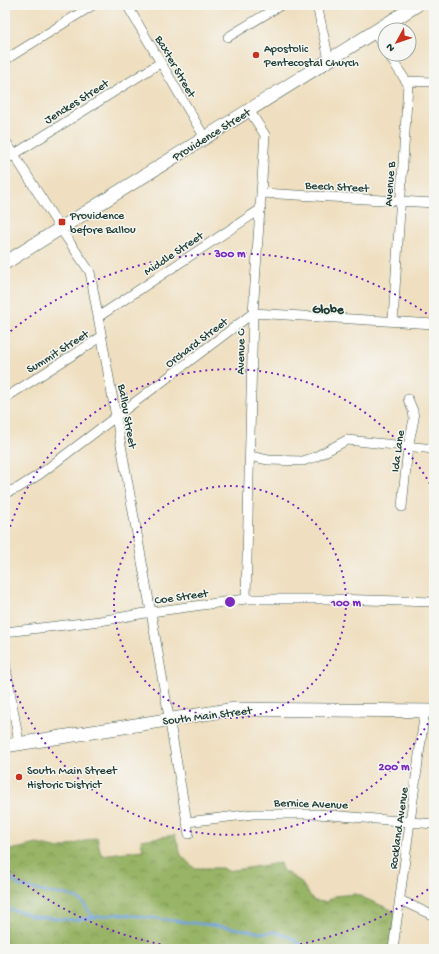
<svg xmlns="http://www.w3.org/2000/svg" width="439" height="954" viewBox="0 0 439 954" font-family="'Gochi Hand',sans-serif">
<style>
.forest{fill:url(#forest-crowns);stroke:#5c784d}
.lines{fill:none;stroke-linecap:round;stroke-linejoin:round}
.stream{stroke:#71a2db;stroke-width:2.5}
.street-casing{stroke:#3e5549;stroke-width:10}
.secondary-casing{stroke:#3e5549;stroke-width:14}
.street{stroke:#fff;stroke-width:9}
.secondary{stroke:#fff;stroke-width:13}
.ring{fill:none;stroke:#7b2cbf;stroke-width:2;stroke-dasharray:2 4}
.poi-dot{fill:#c8321e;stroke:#f6f6f2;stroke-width:1.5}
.labels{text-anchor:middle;stroke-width:3;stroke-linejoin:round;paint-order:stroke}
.poi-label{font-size:12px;fill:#1f3d34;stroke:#f6f6f2;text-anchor:start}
.street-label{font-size:12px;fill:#1f3d34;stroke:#f6f6f2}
.neighbourhood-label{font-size:13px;font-weight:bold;fill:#1f3d34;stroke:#f6f6f2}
.centre{fill:#7b2cbf;stroke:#f6f6f2;stroke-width:2}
.ring-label{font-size:12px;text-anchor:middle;font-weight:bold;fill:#7b2cbf;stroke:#f6f6f2;stroke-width:3;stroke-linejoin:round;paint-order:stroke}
</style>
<defs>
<pattern id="forest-crowns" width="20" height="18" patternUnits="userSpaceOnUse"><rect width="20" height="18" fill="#98b466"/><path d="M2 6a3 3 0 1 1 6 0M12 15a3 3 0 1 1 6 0" fill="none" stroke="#7b9455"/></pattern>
</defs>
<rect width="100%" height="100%" fill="#f6f6f2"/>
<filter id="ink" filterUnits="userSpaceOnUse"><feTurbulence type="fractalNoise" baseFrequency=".025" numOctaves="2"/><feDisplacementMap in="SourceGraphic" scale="8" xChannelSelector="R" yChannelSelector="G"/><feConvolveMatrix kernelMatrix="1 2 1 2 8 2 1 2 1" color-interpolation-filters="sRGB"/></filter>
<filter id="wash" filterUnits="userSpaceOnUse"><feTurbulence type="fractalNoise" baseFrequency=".012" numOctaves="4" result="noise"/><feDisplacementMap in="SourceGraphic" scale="16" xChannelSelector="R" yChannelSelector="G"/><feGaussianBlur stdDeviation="0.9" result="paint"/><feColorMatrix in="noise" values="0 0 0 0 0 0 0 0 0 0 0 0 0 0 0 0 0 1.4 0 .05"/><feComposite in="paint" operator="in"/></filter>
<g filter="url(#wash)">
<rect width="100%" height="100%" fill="#efdfc0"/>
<path class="forest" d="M 175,835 L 181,855 L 194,868 L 222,868 L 228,871 L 280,863 L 282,870 L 300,881 L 314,901 L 327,902 L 334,896 L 355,894 L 396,912 L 391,949 L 5,949 L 5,849 L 6,851 L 37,844 L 59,849 L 97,837 L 101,855 L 143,850 L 141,840 Z"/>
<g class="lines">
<path class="stream" d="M 5,875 L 8,875 L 6,900 L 8,909 L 22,912 L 31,916 L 73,920 L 119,914 L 226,927 L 264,933 L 275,932 L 292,938 L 306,949
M 8,876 L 19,886 L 49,893 L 69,895 L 81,901 L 92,915 L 92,917"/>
</g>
</g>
<g filter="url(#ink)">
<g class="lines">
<g class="street-casing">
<path id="street" d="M 127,5 L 205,138
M 317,5 L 329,60
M 374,32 L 385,49
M 228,37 L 281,5
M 388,54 L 408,84 L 393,321
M 5,60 L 93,5
M 406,81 L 434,82
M 5,140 L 60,228 L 90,272 L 151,612 L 189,834
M 5,160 L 160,63
M 262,193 L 434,203
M 98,317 L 261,209
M 5,398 L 101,337
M 250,456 L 268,460 L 303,461 L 315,457 L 347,440 L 434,449
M 5,493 L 18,488 L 40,474 L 253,313 L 434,324
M 402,507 L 408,447 L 414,419 L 413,411 L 408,399
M 246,599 L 253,313 L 265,135 L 249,110
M 5,632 L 100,621 L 151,612 L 246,599 L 333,599 L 434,602
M 5,662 L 19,743
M 187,822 L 253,814 L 318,814 L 434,824
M 400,900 L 434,916
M 393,949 L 425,710"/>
</g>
<g class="secondary-casing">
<path id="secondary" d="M 5,263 L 417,5
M 5,746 L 235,709 L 434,711"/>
</g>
<use href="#street" class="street"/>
<use href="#secondary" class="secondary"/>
</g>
</g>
<g class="ring">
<circle cx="230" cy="602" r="116"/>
<path d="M434 713A232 232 0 0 1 5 660M5 544A232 232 0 0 1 434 491"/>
<path d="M433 886A349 349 0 0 1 270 949M190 949A349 349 0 0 1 6 869M6 335A349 349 0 0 1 433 318"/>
</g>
<g class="poi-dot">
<circle cx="256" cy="55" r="4"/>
<rect x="58" y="218" width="8" height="8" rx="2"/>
<circle cx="19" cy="777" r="4"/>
</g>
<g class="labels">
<g class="poi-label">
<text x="264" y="52">Apostolic<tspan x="264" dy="14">Pentecostal Church</tspan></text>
<text x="70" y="219">Providence<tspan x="70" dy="14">before Ballou</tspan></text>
<text x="27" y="774">South Main Street<tspan x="27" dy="14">Historic District</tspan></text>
</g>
<g class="street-label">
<text transform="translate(176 66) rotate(60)" y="4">Baxter Street</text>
<text transform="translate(76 101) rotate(-32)" y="4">Jenckes Street</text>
<text transform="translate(211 134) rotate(-32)" y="4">Providence Street</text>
<text transform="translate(389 184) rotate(-86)" y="4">Avenue B</text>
<text transform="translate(337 186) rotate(3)" y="4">Beech Street</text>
<text transform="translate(173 253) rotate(-34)" y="4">Middle Street</text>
<text transform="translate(196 342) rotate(-37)" y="4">Orchard Street</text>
<text transform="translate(57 351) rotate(-32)" y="4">Summit Street</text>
<text transform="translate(240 352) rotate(-89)" y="4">Avenue C</text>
<text transform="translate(128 416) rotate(80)" y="4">Ballou Street</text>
<text transform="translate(397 451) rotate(-82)" y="4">Ida Lane</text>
<text transform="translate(181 596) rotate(-8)" y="4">Coe Street</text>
<text transform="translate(207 715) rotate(-7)" y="4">South Main Street</text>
<text transform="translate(311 803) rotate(2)" y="4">Bernice Avenue</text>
<text transform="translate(398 828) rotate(-82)" y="4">Rockland Avenue</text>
</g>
<g class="neighbourhood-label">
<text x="328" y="313">Globe</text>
</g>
</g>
<circle cx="230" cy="602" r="6" class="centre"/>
<g class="ring-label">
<text x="230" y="257">300 m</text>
<text x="346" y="606">100 m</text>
<text x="394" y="770">200 m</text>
</g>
<rect width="439" height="954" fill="none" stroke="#f6f6f2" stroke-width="20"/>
<g transform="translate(397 42) rotate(230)"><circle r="19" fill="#f6f6f2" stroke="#a0aca6"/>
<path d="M0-3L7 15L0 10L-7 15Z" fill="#c8321e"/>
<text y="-6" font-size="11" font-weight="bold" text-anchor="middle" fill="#1f3d34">N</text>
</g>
</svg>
